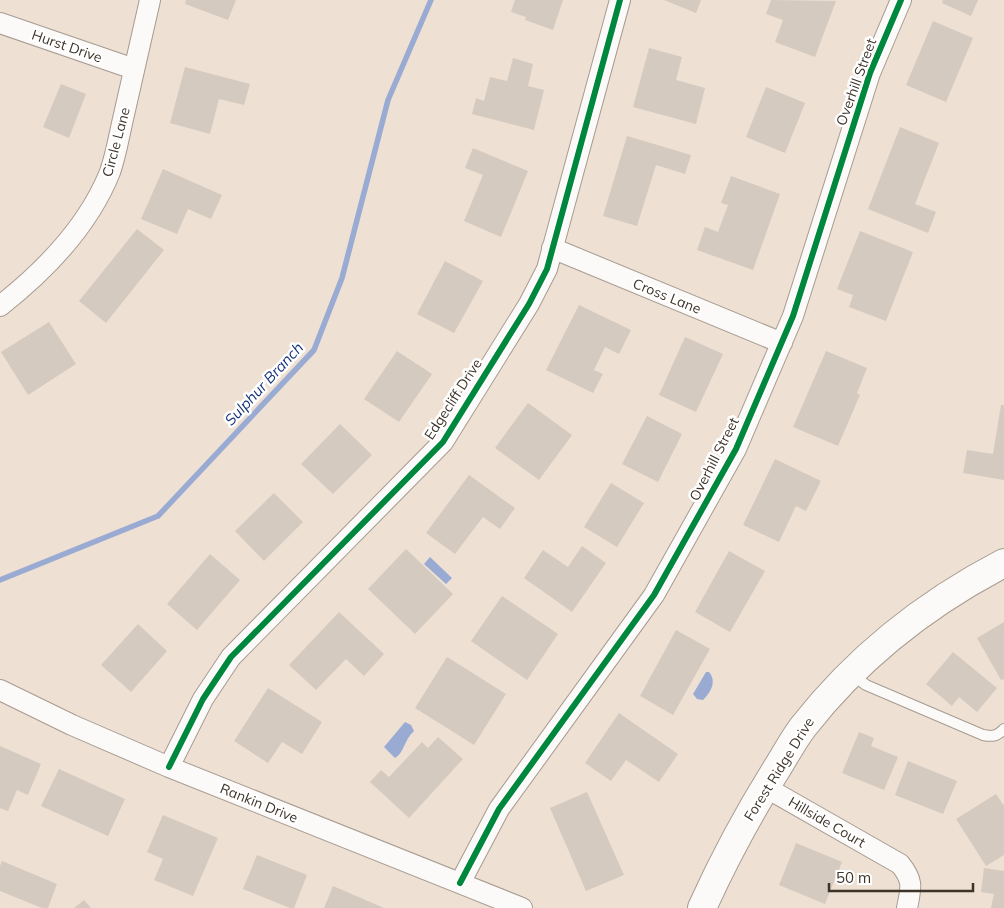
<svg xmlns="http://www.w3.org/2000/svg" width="1004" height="908" viewBox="0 0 1004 908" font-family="Mulish,sans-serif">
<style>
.water{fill:#9aabd3}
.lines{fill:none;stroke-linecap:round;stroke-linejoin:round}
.stream{stroke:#9aabd3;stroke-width:5.5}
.building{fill:#d5cac0}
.service-casing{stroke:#a69b91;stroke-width:12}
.minor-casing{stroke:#a69b91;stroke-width:22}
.secondary-casing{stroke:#a69b91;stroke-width:30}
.service{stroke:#fcfaf8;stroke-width:10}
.minor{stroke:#fcfaf8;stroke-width:20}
.secondary{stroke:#fcfaf8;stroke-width:28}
.cycleway-casing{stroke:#fff;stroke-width:9}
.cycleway{stroke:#00873e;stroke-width:6}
.labels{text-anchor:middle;stroke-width:5;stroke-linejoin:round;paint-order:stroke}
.street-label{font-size:14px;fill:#3e342a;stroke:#fff}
.water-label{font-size:15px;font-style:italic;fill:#15337c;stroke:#fff}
</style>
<rect width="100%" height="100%" fill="#eee0d2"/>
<path class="water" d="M 430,557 L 452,578 L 446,584 L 424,564 Z
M 706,672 L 709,672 C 717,681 711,692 703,700 L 697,699 L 693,694 Z
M 405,722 L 411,725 L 414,731 C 404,740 404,753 395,758 L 384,747 Z"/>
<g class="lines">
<path class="stream" d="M 0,580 L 158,516 L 314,350 L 342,278 L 388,100 L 431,0"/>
</g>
<path class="building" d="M 186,0 L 236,0 L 228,20 L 185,4 Z
M 515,0 L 563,0 L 553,30 L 525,20 L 526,17 L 511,12 Z
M 664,0 L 701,0 L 696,13 Z
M 771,0 L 836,1 L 815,57 L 775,42 L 783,20 L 766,14 Z
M 943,0 L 978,0 L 971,16 L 942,3 Z
M 933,21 L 973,38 L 946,102 L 906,85 Z
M 649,48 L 682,57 L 676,80 L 705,88 L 696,124 L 633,107 Z
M 513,58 L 533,64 L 528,86 L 544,90 L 534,130 L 472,114 L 476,98 L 484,101 L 490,77 L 507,81 Z
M 185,67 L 250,84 L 244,105 L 219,99 L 210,134 L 170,123 Z
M 61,84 L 86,94 L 69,138 L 43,127 Z
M 766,87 L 805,103 L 785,153 L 746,137 Z
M 900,127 L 939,143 L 915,204 L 936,212 L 928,233 L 868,209 Z
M 627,136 L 691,155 L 685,174 L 656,165 L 637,226 L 603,216 Z
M 473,148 L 528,171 L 501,237 L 464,221 L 483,175 L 465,168 Z
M 163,169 L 222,195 L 211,219 L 188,209 L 177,234 L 141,219 Z
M 731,176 L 780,194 L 753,270 L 697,250 L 705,227 L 718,232 L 728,205 L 721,203 Z
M 137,229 L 164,250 L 106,323 L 79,301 Z
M 860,231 L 913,252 L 886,321 L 849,307 L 853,295 L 837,289 Z
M 445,261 L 483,281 L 454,333 L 417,314 Z
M 579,305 L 631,330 L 619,354 L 605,347 L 594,370 L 603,374 L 593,393 L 546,370 Z
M 49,322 L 76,364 L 28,395 L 1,352 Z
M 685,337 L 723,354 L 696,412 L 659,395 Z
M 397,351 L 432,374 L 399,422 L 364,399 Z
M 826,351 L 867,368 L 857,393 L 860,395 L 838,446 L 793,427 Z
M 528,403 L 572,435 L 539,480 L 495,448 Z
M 1001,405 L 1004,405 L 1004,480 L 963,473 L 967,450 L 993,454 Z
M 647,416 L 682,434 L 658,482 L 622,464 Z
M 340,424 L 372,455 L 333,494 L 301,464 Z
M 775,459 L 821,481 L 806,511 L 796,506 L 779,542 L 743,525 Z
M 469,475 L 515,508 L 500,529 L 483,517 L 455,554 L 426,533 Z
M 611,483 L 644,503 L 617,547 L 584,527 Z
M 274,493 L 303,522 L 264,561 L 235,531 Z
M 582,546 L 606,563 L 572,612 L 524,578 L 543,550 L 568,567 Z
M 406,549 L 453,594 L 415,634 L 368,589 Z
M 729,551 L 765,571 L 730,632 L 695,612 Z
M 210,554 L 240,580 L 197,630 L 167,604 Z
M 502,596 L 558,634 L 527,680 L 471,641 Z
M 339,612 L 384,654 L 364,676 L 346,659 L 316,690 L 289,665 Z
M 1004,622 L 1004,679 L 1001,680 L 977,638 Z
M 138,624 L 167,651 L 131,692 L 101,665 Z
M 676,630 L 710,649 L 673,715 L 640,696 Z
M 953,652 L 997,688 L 977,712 L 959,697 L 952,706 L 926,684 Z
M 447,657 L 506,694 L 474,745 L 415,708 Z
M 268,688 L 322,722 L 302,754 L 282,742 L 268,763 L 234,741 Z
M 619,713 L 678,754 L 659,782 L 626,760 L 611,781 L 585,763 Z
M 859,732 L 874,738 L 871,746 L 898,757 L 884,790 L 842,773 Z
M 438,737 L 463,759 L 409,818 L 370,782 L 381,770 L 389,777 L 422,742 L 428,748 Z
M 0,746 L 41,764 L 28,795 L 17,790 L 8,811 L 0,808 Z
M 908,761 L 957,781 L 943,814 L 895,795 Z
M 59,769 L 125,799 L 108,836 L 41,806 Z
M 587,792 L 624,875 L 586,891 L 550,808 Z
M 996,794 L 1004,806 L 1004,855 L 986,866 L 956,819 Z
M 163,815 L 218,838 L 193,896 L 154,880 L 163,859 L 147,852 Z
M 796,843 L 842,862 L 825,904 L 779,885 Z
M 257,855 L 307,875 L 294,908 L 290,908 L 243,889 Z
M 2,861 L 57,884 L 48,908 L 42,908 L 0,891 L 0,866 Z
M 984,868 L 1004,871 L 1004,908 L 991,908 L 994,894 L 981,892 Z
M 333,886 L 384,908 L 324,908 Z
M 84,900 L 91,908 L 74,908 Z"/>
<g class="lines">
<g class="service-casing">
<path id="service" d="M 852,674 L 866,685 L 983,735 C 993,737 997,736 1004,729"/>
</g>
<g class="minor-casing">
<path id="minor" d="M 0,23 L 134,69
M 552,248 L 782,343
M 0,306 C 46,270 88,227 110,172 C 116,155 119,136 123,119 C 132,80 141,40 150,0
M 0,690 L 72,725 L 169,767 L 522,908
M 169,767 L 203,699 L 231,657 L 443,442 L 529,304 L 547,269 L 620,0
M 765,787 L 900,864 C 914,881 911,888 907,908
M 460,883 L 499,809 L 654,595 L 736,449 L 793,316 L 870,73 L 901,0"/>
</g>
<g class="secondary-casing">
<path id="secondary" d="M 702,908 C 724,859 750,811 779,765 C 787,752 794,739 803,727 C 857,658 927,603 1004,563"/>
</g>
<use href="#service" class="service"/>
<use href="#minor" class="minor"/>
<use href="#secondary" class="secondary"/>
<g class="cycleway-casing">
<path id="cycleway" d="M 169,767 L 203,699 L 231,657 L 443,442 L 529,304 L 547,269 L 620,0
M 460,883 L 499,809 L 654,595 L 736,449 L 793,316 L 870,73 L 901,0"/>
</g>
<use href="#cycleway" class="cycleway"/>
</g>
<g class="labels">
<g class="street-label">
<text transform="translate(67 46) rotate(19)" y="5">Hurst Drive</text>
<text transform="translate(856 82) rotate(-70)" y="5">Overhill Street</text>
<text transform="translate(116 142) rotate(-75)" y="5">Circle Lane</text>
<text transform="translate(667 296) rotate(22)" y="5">Cross Lane</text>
<text transform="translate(453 399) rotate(-57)" y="5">Edgecliff Drive</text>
<text transform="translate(714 459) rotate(-63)" y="5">Overhill Street</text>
<text transform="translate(779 769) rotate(-58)" y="5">Forest Ridge Drive</text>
<text transform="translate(259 803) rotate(22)" y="5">Rankin Drive</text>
<text transform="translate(827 822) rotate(30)" y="5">Hillside Court</text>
</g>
<g class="water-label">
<text transform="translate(264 384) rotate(-47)" y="5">Sulphur Branch</text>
</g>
</g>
<path d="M829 883v8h144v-8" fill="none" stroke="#3e342a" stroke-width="2.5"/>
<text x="836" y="883" font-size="15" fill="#3e342a" stroke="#ffffff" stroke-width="4" paint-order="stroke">50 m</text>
</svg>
